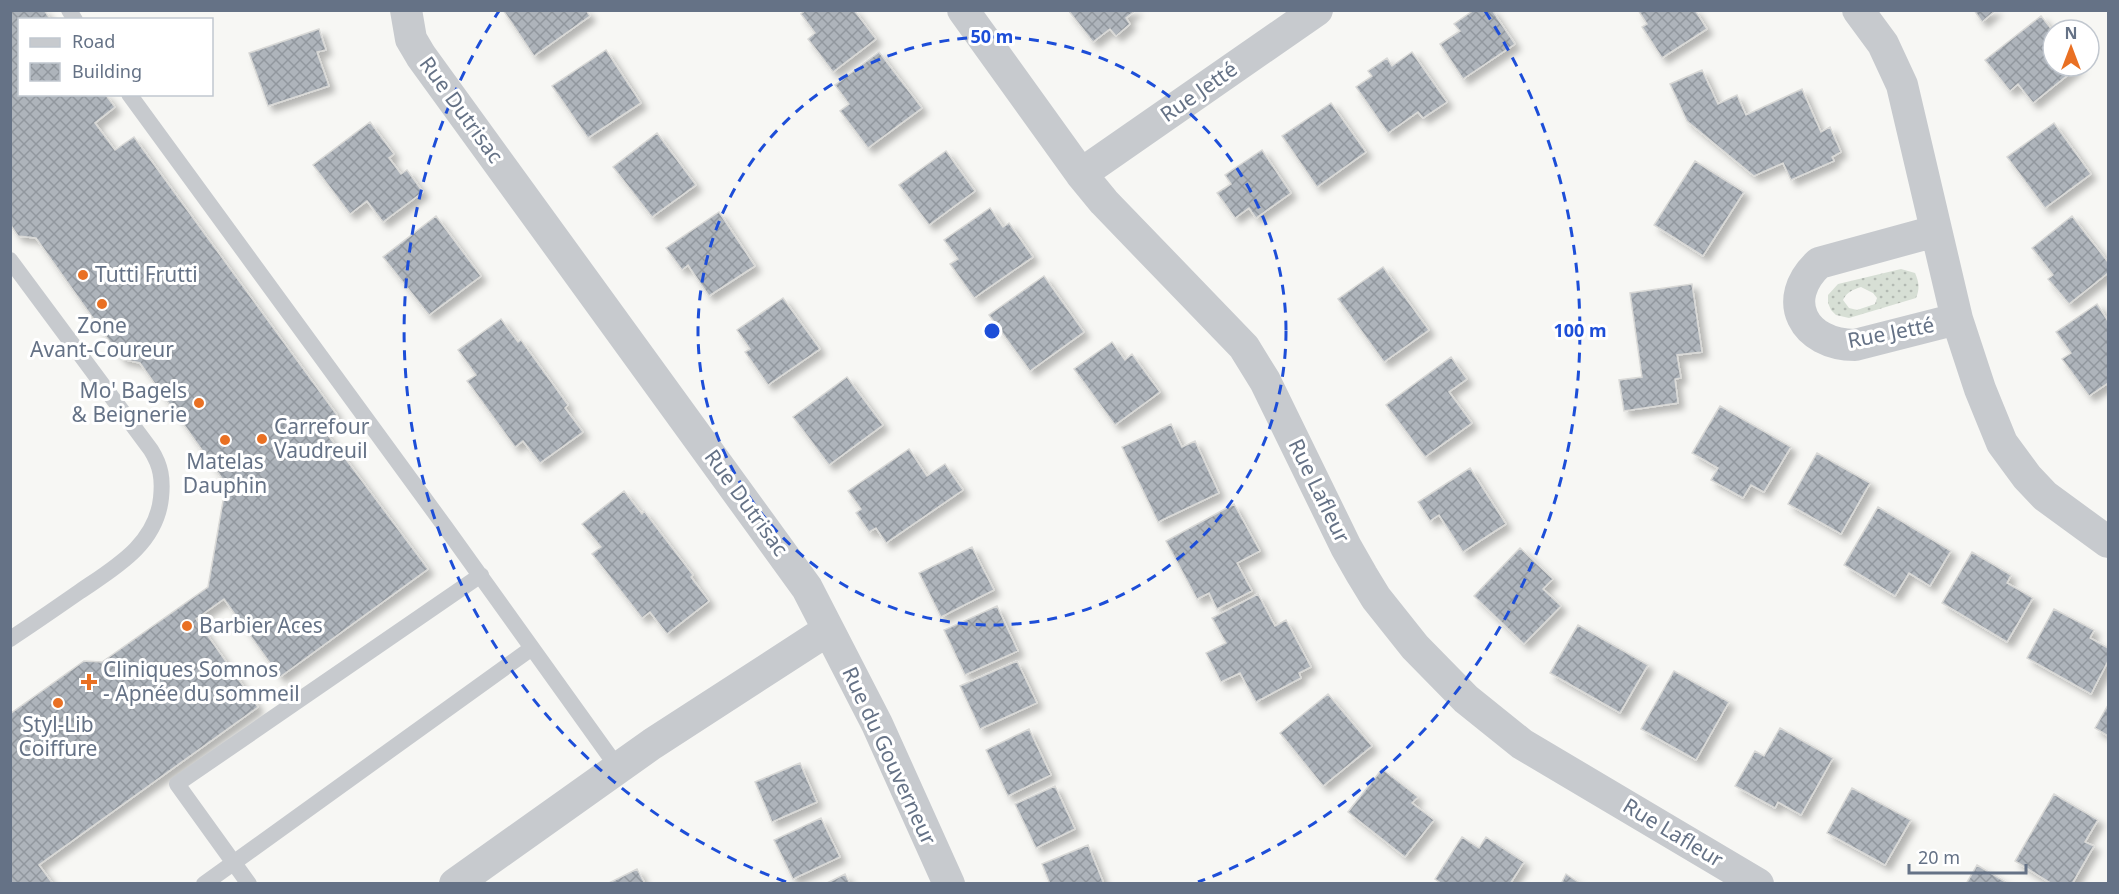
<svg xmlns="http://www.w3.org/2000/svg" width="2119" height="894" viewBox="0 0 2119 894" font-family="'Noto Sans',sans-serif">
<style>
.grass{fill:url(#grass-dots);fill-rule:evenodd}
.building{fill:url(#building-cross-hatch);stroke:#d9d9d7;stroke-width:1.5;filter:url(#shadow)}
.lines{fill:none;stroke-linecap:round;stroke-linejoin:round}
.service{stroke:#c7cace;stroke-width:16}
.minor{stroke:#c7cace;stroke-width:32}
.ring{fill:none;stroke:#1d4ed8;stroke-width:3;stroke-dasharray:10 8}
.poi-dot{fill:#e97023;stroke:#fff;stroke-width:2}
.labels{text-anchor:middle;stroke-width:6;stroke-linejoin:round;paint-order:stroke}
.street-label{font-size:21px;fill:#657286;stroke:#fff}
.poi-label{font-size:21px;fill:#657286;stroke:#fff;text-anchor:start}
.centre{fill:#1d4ed8;stroke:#fff;stroke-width:3}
.ring-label{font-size:18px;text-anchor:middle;font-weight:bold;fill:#1d4ed8;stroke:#fff;stroke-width:6;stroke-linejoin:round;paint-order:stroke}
</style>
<defs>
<pattern id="grass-dots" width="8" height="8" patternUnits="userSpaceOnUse" patternTransform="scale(1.5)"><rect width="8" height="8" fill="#d7dfd5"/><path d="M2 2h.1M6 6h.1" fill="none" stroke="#b2b9b2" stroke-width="1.8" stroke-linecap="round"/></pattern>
<pattern id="building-cross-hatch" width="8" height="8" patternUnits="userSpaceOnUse" patternTransform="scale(1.5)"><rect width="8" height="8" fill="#aeb4bb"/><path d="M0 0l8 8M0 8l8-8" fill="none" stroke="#91979e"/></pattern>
<filter id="shadow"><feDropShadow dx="5.5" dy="5.5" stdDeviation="3" flood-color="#0004"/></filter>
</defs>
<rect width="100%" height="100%" fill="#f7f7f4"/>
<path class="grass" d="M 1901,269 L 1915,273 C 1919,282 1920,289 1916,298 L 1849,318 L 1836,315 L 1831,310 L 1828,303 L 1828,295 L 1838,284 ZM 1861,287 L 1873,293 L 1877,298 L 1875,304 L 1857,310 L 1849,308 L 1843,300 C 1847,292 1852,290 1861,287 Z"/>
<path class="building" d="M 10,10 L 44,10 L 51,20 L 20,20 L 20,94 L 105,94 L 115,107 L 95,123 L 115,150 L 134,137 L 337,415 L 321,426 L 428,569 L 280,677 L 224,599 L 196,619 L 258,707 L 39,865 L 53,884 L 10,884 L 10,714 L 84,661 L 102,662 L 208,587 L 226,484 L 140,363 L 122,359 L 36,238 L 18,236 L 10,224 Z
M 503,10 L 586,10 L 590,16 L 534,56 Z
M 806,10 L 854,10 L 876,39 L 833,72 L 808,39 L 815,33 L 801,14 Z
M 1068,10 L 1136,10 L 1126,18 L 1130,24 L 1116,36 L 1110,29 L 1093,42 Z
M 1474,10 L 1492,10 L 1515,44 L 1463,79 L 1440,44 L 1460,31 L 1454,24 Z
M 1638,10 L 1695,10 L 1707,29 L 1662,58 L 1642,27 L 1647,24 Z
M 1974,10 L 1996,10 L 1982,22 Z
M 2041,16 L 2053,31 L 2053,66 L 2079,66 L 2033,103 L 2018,84 L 2010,91 L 1985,60 Z
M 319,29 L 326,50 L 317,52 L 329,86 L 268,106 L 249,53 Z
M 606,50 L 641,103 L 588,138 L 552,86 Z
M 879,52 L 922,108 L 868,148 L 840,111 L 849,104 L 835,85 Z
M 1412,52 L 1447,102 L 1423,118 L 1418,112 L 1388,133 L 1356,87 L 1372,76 L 1368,71 L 1387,58 L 1392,66 Z
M 1702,70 L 1718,104 L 1737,95 L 1746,115 L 1802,89 L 1821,132 L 1830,127 L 1841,152 L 1832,157 L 1834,161 L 1791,180 L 1783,163 L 1754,176 L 1687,121 L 1670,84 Z
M 1331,103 L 1366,152 L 1317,187 L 1282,136 Z
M 370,122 L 394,154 L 389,158 L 401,174 L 407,170 L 423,192 L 383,222 L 367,201 L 350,214 L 313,165 Z
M 2054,123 L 2091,174 L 2045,208 L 2007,157 Z
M 657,133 L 696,185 L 652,217 L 613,167 Z
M 1262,150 L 1291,193 L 1256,218 L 1249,208 L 1235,218 L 1217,193 L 1231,184 L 1225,175 Z
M 946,151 L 975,191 L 929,225 L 899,185 Z
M 1695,161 L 1744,192 L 1703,256 L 1654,225 Z
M 990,208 L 1003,227 L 1009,223 L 1033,257 L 974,298 L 950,264 L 958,259 L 944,240 Z
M 719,212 L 755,266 L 709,296 L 688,265 L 682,270 L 666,248 Z
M 436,216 L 481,276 L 429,315 L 383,257 Z
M 2072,216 L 2108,262 L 2108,273 L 2069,304 L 2048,279 L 2053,275 L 2032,248 Z
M 1383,267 L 1429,330 L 1384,362 L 1338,299 Z
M 1044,276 L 1084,332 L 1030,371 L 989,315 Z
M 1692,284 L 1702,352 L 1677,355 L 1681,378 L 1675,379 L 1678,403 L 1624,411 L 1619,380 L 1642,377 L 1630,293 Z
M 783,298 L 820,349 L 768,385 L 745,352 L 750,349 L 737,330 Z
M 2097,304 L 2108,321 L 2108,383 L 2089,396 L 2062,359 L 2071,353 L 2056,332 Z
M 501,319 L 518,342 L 521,340 L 568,405 L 565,408 L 583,432 L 540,463 L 523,441 L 515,447 L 467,381 L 476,375 L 458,350 Z
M 1112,342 L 1125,360 L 1132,354 L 1160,392 L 1115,425 L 1074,369 Z
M 1451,357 L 1467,379 L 1449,392 L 1472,423 L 1425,457 L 1386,405 Z
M 847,377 L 883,425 L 829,465 L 793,417 Z
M 1720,406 L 1791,447 L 1764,492 L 1751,485 L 1743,498 L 1711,480 L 1718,468 L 1692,453 Z
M 1171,424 L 1182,447 L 1195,441 L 1219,493 L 1158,522 L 1122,447 Z
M 909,449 L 927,476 L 945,464 L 963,490 L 886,543 L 876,528 L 869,532 L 856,513 L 861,509 L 848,491 Z
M 1817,453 L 1870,483 L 1841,534 L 1788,504 Z
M 1470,468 L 1506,524 L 1463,552 L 1439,515 L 1430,521 L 1418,502 Z
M 624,491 L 642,514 L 644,511 L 693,575 L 691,577 L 709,601 L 667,634 L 650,612 L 642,618 L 592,554 L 601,547 L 582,524 Z
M 1234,504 L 1260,551 L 1237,563 L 1252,591 L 1217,609 L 1209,593 L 1197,599 L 1166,541 Z
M 1878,507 L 1951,551 L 1930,586 L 1909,573 L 1895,596 L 1844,565 Z
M 972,547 L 994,590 L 941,617 L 919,573 Z
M 1520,548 L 1553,579 L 1543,589 L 1561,606 L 1524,644 L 1474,596 Z
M 1972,552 L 2011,575 L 2007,583 L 2033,598 L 2007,642 L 1942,603 Z
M 1258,594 L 1275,626 L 1286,620 L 1311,667 L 1299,673 L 1301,678 L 1256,702 L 1240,673 L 1221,682 L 1206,653 L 1226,643 L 1212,618 Z
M 997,606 L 1018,651 L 965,675 L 944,630 Z
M 2054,609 L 2094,630 L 2090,638 L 2108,648 L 2108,661 L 2091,694 L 2027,658 Z
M 1578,625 L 1648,665 L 1620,713 L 1550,673 Z
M 1017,661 L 1037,703 L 980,729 L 960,686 Z
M 1674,671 L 1729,702 L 1696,760 L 1641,729 Z
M 1328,694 L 1372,746 L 1323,786 L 1280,733 Z
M 2108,705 L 2108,736 L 2095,728 Z
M 1780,728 L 1833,758 L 1801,815 L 1778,802 L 1775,808 L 1735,786 L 1755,751 L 1764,756 Z
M 1029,729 L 1051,775 L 1008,796 L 986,750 Z
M 800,763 L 817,802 L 772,822 L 755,782 Z
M 1382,769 L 1418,797 L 1412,803 L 1434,820 L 1405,857 L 1348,812 Z
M 1055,786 L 1075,829 L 1036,848 L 1015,804 Z
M 1852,788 L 1911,820 L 1885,865 L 1827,833 Z
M 2054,794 L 2098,820 L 2085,842 L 2094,846 L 2072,884 L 2052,884 L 2015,861 Z
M 821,818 L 840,857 L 793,879 L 774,840 Z
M 1462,837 L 1479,848 L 1486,837 L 1524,862 L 1510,884 L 1442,884 L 1435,879 Z
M 1088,845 L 1104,884 L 1050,884 L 1042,864 Z
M 1977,865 L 2009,884 L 1966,884 Z
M 637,869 L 645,884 L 607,884 Z
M 845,874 L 850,884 L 825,884 Z
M 1566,874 L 1581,884 L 1561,884 Z"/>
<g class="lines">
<path class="service" d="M 69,10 L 75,20
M 129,94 L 446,528 L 618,768
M 10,260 L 151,450 C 161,466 163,479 161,498 C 156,545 114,568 79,592 C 56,608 33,624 10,639
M 204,884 L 532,648
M 249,884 L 177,784 L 481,575"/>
<path class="minor" d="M 406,10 L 411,39 L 421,56 L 807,588 L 877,724 L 949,884
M 963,10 L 1081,174 L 1104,202 L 1244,347 L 1265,381 L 1346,547 L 1362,575 L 1376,598 L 1415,647 L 1466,699 L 1522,744 L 1758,884
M 1858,10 L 1883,44 L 1902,85 L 1957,319 L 1980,389 L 2002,443 L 2027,477 L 2045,496 L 2108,542
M 1081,174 L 1317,10
M 1936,231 L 1819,263 C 1779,300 1804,345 1855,345 L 1957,319
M 455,884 L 652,744 L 828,630"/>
</g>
<g class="ring">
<circle cx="992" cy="331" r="294"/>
<path d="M786 882A588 588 0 0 1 499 11M1485 11A588 588 0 0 1 1198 882"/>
</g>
<g class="poi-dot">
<circle cx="83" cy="275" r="6"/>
<circle cx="102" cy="304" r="6"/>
<circle cx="199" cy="403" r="6"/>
<circle cx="262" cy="439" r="6"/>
<circle cx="225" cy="440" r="6"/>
<circle cx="187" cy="626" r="6"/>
<path d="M86 673h6v6h6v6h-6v6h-6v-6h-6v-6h6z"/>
<circle cx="58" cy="703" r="6"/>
</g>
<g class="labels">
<g class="street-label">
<text transform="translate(1199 92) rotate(-35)" y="7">Rue Jetté</text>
<text transform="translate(461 110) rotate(54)" y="7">Rue Dutrisac</text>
<text transform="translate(1891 333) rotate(-11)" y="7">Rue Jetté</text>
<text transform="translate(1319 491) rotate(64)" y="7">Rue Lafleur</text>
<text transform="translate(746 503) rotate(54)" y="7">Rue Dutrisac</text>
<text transform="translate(889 756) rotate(65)" y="7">Rue du Gouverneur</text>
<text transform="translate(1673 833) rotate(31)" y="7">Rue Lafleur</text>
</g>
<g class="poi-label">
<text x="95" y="282">Tutti Frutti</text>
<text x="102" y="333" text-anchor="middle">Zone<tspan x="102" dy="24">Avant-Coureur</tspan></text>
<text x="187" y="398" text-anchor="end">Mo' Bagels<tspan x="187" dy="24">&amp; Beignerie</tspan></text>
<text x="274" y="434">Carrefour<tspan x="274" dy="24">Vaudreuil</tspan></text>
<text x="225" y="469" text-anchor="middle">Matelas<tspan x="225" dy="24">Dauphin</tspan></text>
<text x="199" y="633">Barbier Aces</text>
<text x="103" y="677">Cliniques Somnos<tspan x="103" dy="24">- Apnée du sommeil</tspan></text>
<text x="58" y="732" text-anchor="middle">Styl-Lib<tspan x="58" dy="24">Coiffure</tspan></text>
</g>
</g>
<circle cx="992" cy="331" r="9" class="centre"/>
<g class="ring-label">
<text x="992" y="43">50 m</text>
<text x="1580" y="337">100 m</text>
</g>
<rect width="2119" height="894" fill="none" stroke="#657286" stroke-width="24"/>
<rect x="18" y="18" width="195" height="78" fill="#ffffff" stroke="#c1c7cf" stroke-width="1.5"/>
<rect x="30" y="38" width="30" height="9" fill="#c7cace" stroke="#c1c7cf" stroke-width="1.5"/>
<text x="72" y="48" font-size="18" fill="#657286">Road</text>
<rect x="30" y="63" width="30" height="18" fill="url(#building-cross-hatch)" stroke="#c1c7cf" stroke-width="1.5"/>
<text x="72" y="78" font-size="18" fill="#657286">Building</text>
<g transform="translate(2071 48)"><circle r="28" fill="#ffffff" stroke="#c1c7cf" stroke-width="1.5"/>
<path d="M0-4.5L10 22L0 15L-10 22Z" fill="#e97023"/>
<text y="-9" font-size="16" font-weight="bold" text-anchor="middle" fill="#657286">N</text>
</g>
<path d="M1909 864v9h117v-9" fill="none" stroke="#657286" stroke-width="3"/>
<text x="1918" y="864" font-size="18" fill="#657286" stroke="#ffffff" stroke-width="4.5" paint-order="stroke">20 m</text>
</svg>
